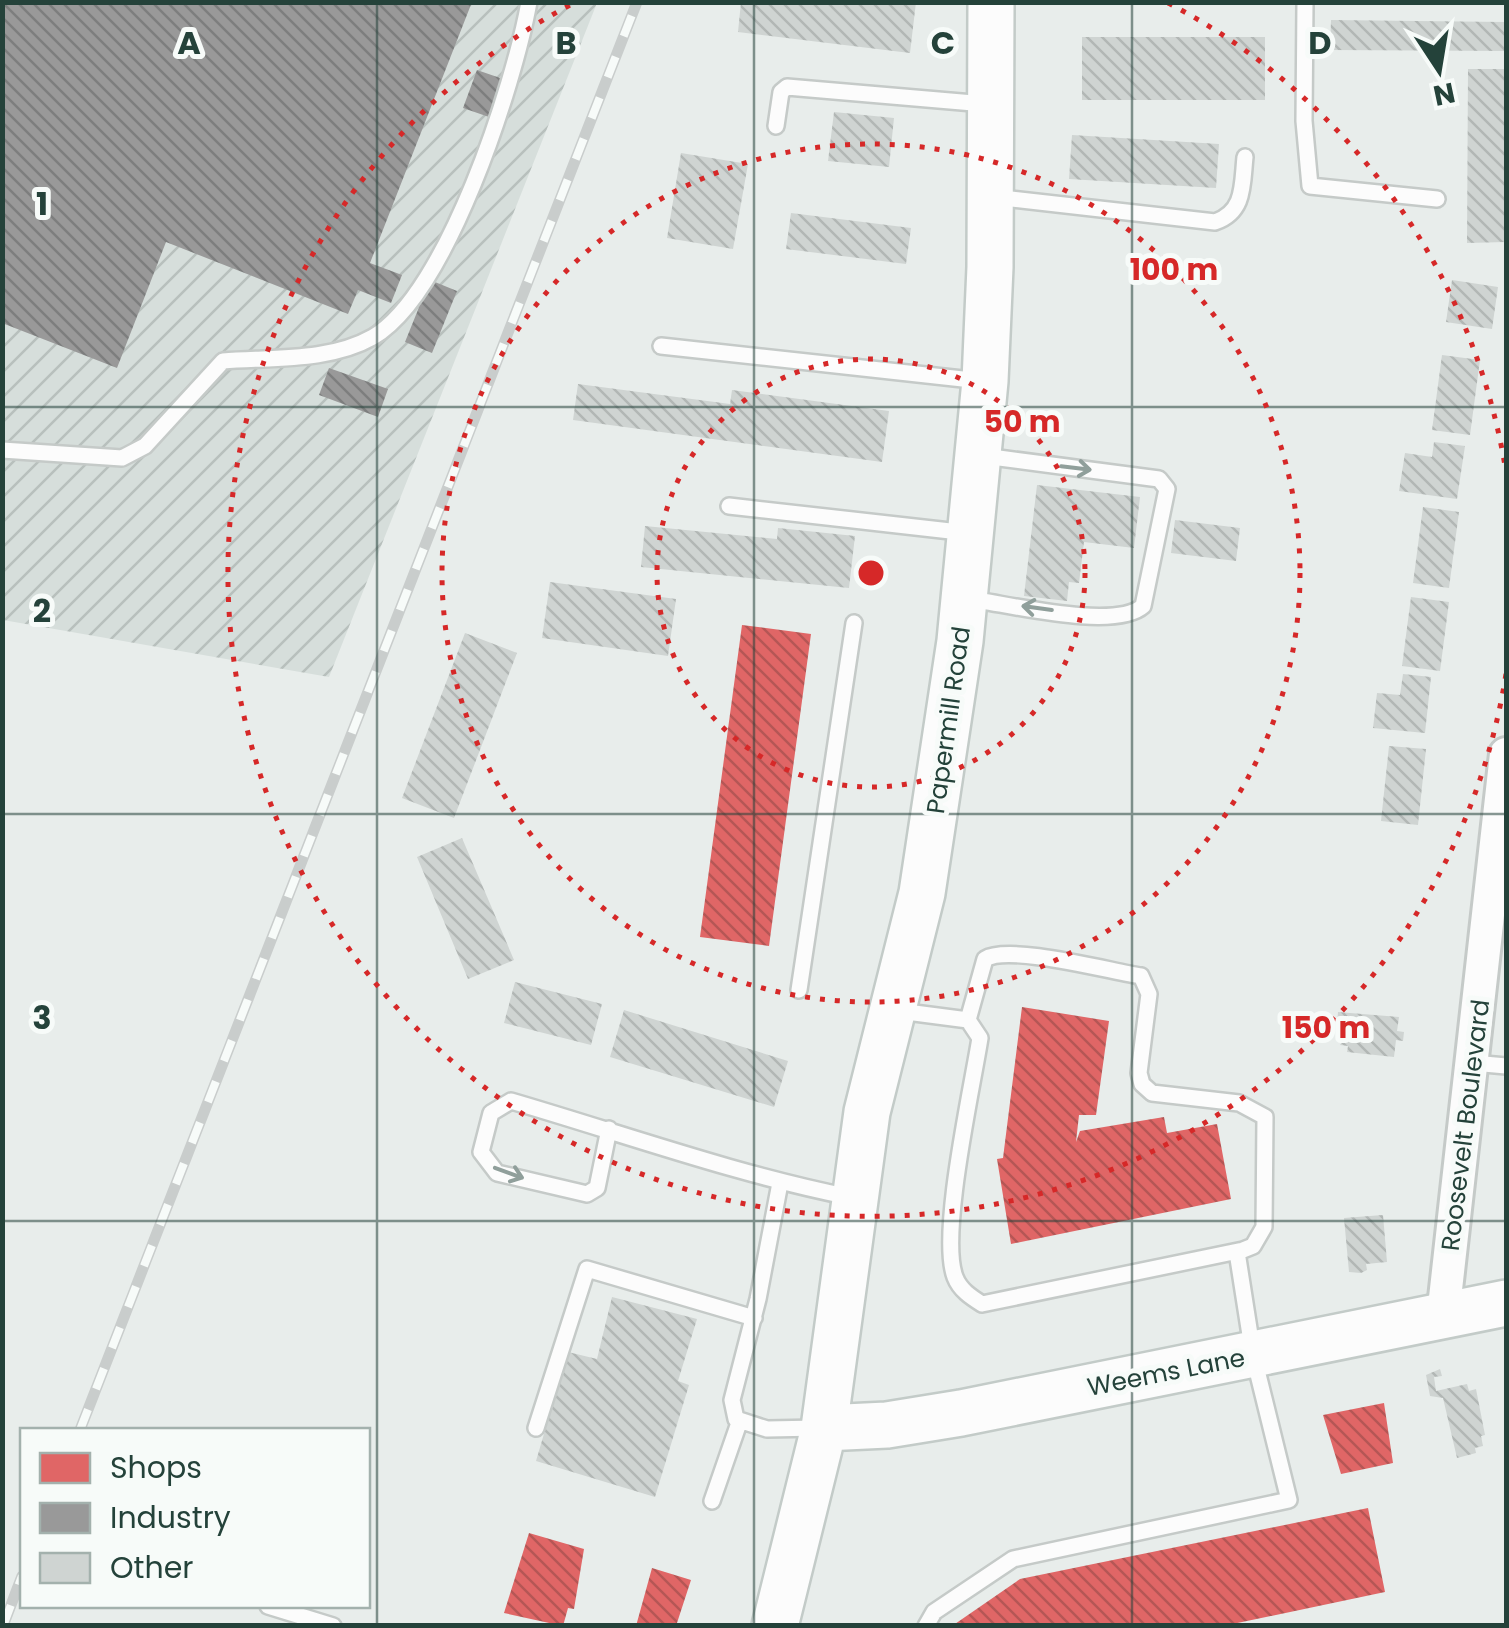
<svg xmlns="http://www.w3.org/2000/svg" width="1509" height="1628" viewBox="0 0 1509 1628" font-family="Poppins,sans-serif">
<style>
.industrial{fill:url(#industrial-furrows)}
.shops{fill:url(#shops-back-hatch)}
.industry{fill:url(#industry-back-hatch)}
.building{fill:url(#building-back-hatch)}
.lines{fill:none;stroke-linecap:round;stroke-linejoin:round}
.lane-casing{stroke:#c5cac8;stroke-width:20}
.street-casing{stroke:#c5cac8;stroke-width:38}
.secondary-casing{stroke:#c3cbc8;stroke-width:50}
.lane{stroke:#fcfcfc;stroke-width:15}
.street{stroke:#fcfcfc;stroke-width:32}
.secondary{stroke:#fcfcfc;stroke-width:45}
.rail-casing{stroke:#c9cdcc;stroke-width:11}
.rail{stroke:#f7fbf9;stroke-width:8;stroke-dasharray:22;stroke-linecap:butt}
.oneway{stroke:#909f9b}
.grid{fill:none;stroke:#24423a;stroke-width:2.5;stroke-opacity:0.55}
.ring{fill:none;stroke:#d62828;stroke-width:5;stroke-dasharray:5 10}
.labels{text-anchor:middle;stroke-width:10;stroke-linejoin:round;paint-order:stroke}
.street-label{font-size:25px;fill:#24423a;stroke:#f7fbf9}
.grid-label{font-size:32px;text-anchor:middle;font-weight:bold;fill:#24423a;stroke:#f7fbf9;stroke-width:10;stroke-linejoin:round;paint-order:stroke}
.centre{fill:#d62828;stroke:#f7fbf9;stroke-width:5}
.ring-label{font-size:30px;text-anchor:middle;font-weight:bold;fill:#d62828;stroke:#f7fbf9;stroke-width:10;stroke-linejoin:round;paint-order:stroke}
</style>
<defs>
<pattern id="industrial-furrows" width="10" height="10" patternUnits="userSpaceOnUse" patternTransform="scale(2.5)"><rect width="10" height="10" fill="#d6dedb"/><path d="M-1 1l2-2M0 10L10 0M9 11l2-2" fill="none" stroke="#b8c0bd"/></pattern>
<pattern id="shops-back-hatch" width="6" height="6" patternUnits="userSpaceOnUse" patternTransform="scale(2.5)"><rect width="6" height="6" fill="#e06666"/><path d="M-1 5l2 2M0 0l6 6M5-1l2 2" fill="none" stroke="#b55655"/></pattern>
<pattern id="industry-back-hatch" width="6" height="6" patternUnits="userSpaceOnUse" patternTransform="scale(2.5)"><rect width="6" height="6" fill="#999"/><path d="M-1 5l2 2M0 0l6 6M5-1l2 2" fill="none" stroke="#7d7e7e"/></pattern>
<pattern id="building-back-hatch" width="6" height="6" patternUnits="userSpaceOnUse" patternTransform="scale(2.5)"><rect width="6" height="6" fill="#cfd4d2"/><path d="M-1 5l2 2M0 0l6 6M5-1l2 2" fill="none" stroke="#b2b7b5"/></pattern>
</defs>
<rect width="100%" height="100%" fill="#e8edeb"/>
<path class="industrial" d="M 2,3 L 597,3 L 329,677 L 3,620 Z"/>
<path class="shops" d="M 742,625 L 811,634 L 769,946 L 700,937 Z
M 1022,1007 L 1109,1021 L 1096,1115 L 1079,1115 L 1076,1142 L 1080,1131 L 1164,1117 L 1167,1133 L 1217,1124 L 1231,1199 L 1011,1244 L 997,1159 L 1003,1158 Z
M 1384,1403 L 1393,1463 L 1341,1474 L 1323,1415 Z
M 1368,1508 L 1385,1592 L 1223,1626 L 952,1626 L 1020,1579 Z
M 529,1533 L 584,1549 L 574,1609 L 568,1608 L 563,1626 L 504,1613 Z
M 652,1568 L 691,1580 L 676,1626 L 636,1626 Z"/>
<path class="industry" d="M 2,2 L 472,2 L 370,263 L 402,275 L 391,303 L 358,290 L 348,314 L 166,242 L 117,368 L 2,323 Z
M 477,70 L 503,79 L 489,117 L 463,108 Z
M 430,280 L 457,291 L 432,353 L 405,342 Z
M 329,368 L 388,389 L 378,417 L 319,395 Z"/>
<path class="building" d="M 741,2 L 916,2 L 910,53 L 738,32 Z
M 1331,20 L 1505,22 L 1505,51 L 1330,50 Z
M 1082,37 L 1265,37 L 1265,100 L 1082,100 Z
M 1468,69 L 1506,69 L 1506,242 L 1467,243 Z
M 834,112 L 894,118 L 889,167 L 828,161 Z
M 1072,135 L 1219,144 L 1216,188 L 1069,179 Z
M 681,153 L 748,164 L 733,249 L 667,238 Z
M 791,213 L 911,228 L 906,264 L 786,249 Z
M 1452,280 L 1498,287 L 1492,329 L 1446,322 Z
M 1442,355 L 1480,360 L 1470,435 L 1432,430 Z
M 578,384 L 730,404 L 732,390 L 889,411 L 882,462 L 573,420 Z
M 1434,442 L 1465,446 L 1457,499 L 1399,491 L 1405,453 L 1432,457 Z
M 1037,485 L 1140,497 L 1134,548 L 1084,542 L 1079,583 L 1069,582 L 1067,601 L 1024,596 Z
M 1423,507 L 1459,512 L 1449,588 L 1413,583 Z
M 1175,520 L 1240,528 L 1236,561 L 1171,553 Z
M 645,526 L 777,539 L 778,528 L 855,536 L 849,588 L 641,567 Z
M 550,582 L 676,599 L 668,656 L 542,638 Z
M 1411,597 L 1449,602 L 1440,671 L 1402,666 Z
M 465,633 L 517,653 L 454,818 L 402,798 Z
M 1403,674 L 1431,677 L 1425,733 L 1373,728 L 1377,693 L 1400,695 Z
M 1389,746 L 1426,749 L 1418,825 L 1381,821 Z
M 462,838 L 514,960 L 468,979 L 417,857 Z
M 515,982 L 602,1004 L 591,1045 L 504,1023 Z
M 624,1010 L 788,1061 L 774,1107 L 610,1057 Z
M 1338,1012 L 1399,1017 L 1397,1031 L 1404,1032 L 1403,1041 L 1396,1040 L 1394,1057 L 1347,1052 L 1348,1046 L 1340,1045 L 1348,1034 L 1336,1035 Z
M 1383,1215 L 1387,1262 L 1366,1264 L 1367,1270 L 1361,1273 L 1349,1272 L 1344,1218 Z
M 612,1297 L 697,1319 L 678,1381 L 689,1385 L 655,1497 L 536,1461 L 568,1352 L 597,1359 Z
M 1440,1369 L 1442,1376 L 1434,1377 L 1436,1391 L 1467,1384 L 1469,1391 L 1476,1389 L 1485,1435 L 1481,1436 L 1483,1446 L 1475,1448 L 1476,1453 L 1457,1458 L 1443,1398 L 1430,1396 L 1426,1375 Z"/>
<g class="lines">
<g class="lane-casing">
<path id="lane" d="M 1305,2 L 1304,121 L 1310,186 L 1437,199
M 776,126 L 781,92 L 787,87 L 985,104
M 994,197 L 1215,222 C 1245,212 1242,185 1245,157
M 661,346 L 981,381
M 2,450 L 122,458 L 145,446 L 223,361 C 272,357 329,362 373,337 C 447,294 514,85 529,2
M 729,506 L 968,533
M 969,599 C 1008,604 1115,631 1143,606 L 1167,489 L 1159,479 L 984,456
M 799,990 L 854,623
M 899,1011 L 968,1020 L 980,1038 C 972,1089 939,1235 955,1277 C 960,1290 971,1297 982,1304 L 1243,1250 L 1253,1246 L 1264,1227 L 1265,1117 L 1239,1103 L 1152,1093 L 1142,1084 L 1139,1073 L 1149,994 L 1141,976 C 1109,971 1009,944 985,959 L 968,1020
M 1473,1063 L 1506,1066
M 609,1129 L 597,1188 L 587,1194 L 497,1173 L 481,1152 L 491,1113 L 511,1101 C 624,1134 735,1174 850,1197
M 780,1183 L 758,1299 L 732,1400 L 736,1419 L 767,1429 L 819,1428
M 536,1428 L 587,1269 L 754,1318
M 712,1501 L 740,1420
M 268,1606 L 333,1626
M 926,1626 L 934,1612 L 1013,1559 L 1289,1500 L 1253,1354 L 1237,1252"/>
</g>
<g class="street-casing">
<path id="street" d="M 1443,1316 L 1506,754"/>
</g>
<g class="secondary-casing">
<path id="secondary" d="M 824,1428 L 887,1425 L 961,1413 L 1506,1303
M 775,1626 L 824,1428 L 867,1112 L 922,893 L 960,641 L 985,381 L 990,267 L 991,2"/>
</g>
<use href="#lane" class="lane"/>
<use href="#street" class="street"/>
<use href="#secondary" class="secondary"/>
<g class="rail-casing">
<path id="rail" d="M 80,1430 L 637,2
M 3,1626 L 22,1576"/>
</g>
<use href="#rail" class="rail"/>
</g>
<defs><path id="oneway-shaft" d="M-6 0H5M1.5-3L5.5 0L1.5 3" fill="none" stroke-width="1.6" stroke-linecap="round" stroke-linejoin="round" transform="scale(2.5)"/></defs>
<g class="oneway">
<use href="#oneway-shaft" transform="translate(1076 468) rotate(7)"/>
<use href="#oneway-shaft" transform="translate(1037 608) rotate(-172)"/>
<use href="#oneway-shaft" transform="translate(509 1173) rotate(20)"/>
</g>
<path class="grid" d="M 377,2 L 377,1626M 754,2 L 754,1626M 1132,2 L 1132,1626M 2,407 L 1506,407M 2,814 L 1506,814M 2,1221 L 1506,1221"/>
<g class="ring">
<circle cx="871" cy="573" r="214"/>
<circle cx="871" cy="573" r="429"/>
<path d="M1506 674A643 643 0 1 1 574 3M1168 3A643 643 0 0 1 1506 472"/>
</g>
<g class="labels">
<g class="street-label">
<text transform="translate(948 720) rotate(-82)" y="9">Papermill Road</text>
<text transform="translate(1465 1125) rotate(-83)" y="9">Roosevelt Boulevard</text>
<text transform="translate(1166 1372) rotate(-11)" y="9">Weems Lane</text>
</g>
</g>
<g class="grid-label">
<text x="189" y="54">A</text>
<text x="566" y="54">B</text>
<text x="943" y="54">C</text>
<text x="1320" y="54">D</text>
<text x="42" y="215">1</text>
<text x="42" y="622">2</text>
<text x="42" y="1029">3</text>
</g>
<circle cx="871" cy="573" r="15" class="centre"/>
<g class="ring-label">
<text x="1174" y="280">100 m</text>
<text x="1022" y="432">50 m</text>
<text x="1326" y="1038">150 m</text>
</g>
<rect width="1509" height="1628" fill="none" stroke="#24423a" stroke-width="10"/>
<rect x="20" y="1428" width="350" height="180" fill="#f7fbf9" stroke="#a3b1ad" stroke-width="2.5"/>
<rect x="40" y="1453" width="50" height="30" fill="#e06666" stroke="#a3b1ad" stroke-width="2.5"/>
<text x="110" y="1478" font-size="30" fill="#24423a">Shops</text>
<rect x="40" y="1503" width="50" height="30" fill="#999999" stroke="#a3b1ad" stroke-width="2.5"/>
<text x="110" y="1528" font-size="30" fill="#24423a">Industry</text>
<rect x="40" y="1553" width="50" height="30" fill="#cfd4d2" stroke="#a3b1ad" stroke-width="2.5"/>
<text x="110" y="1578" font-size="30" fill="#24423a">Other</text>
<g transform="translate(1439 70) rotate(168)" stroke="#f7fbf9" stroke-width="8" paint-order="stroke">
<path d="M0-8L18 38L0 25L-18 38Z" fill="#24423a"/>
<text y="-15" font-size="28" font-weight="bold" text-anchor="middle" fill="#24423a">N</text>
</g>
</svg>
